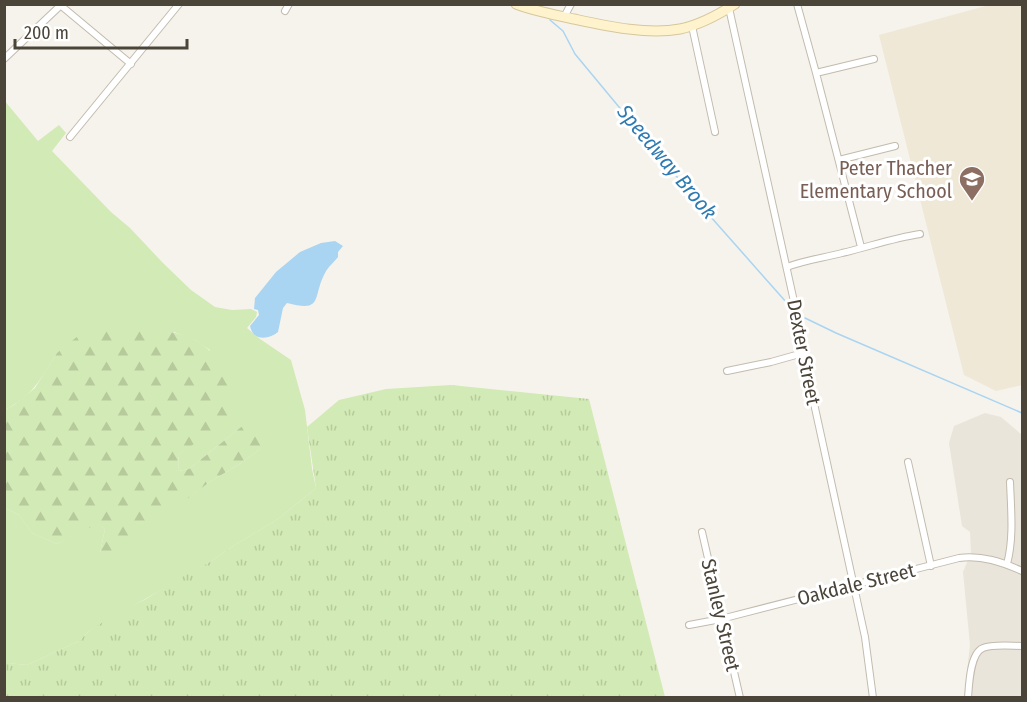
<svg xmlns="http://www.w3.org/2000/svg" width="1027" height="702" viewBox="0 0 1027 702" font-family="'Fira Sans Condensed',sans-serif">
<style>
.residential{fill:#eae5da}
.education{fill:#efe8d6}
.grass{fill:#d2eab5}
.forest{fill:url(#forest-firs)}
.park{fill:url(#park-tufts)}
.water{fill:#a9d4f2}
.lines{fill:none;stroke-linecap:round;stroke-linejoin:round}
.stream{stroke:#a9d4f2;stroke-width:1.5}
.minor-casing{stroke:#c2bbae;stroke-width:8}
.secondary-casing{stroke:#d6c79b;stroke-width:11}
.minor{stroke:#fff;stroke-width:6}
.secondary{stroke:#fff3cd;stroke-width:9}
.labels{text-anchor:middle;stroke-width:6;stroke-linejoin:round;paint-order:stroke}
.education-label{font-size:20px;fill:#785e54;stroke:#fff;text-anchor:end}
.street-label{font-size:20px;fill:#4b4439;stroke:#fff}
.water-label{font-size:21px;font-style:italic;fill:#2e7ab2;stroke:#fff}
</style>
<defs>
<pattern id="forest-firs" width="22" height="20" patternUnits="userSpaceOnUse" patternTransform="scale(1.5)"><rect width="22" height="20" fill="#d2eab5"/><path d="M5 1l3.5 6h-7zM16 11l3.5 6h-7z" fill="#b6ca9c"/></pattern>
<pattern id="park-tufts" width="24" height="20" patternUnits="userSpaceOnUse" patternTransform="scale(1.5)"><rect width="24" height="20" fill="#d2eab5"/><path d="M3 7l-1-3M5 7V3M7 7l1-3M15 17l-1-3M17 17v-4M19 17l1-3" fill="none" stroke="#b6ca9c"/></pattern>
</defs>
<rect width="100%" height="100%" fill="#f6f3ec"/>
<path class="residential" d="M 985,413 L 1001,417 L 1022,435 L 1022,697 L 964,697 L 970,645 L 963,572 L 971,553 L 970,532 L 962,526 L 949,443 L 954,426 Z"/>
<path class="education" d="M 993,4 L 1022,5 L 1022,385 L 996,391 L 964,375 L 879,35 Z"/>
<path class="grass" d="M 4,100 L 38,141 L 59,125 L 66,133 L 52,151 L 111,212 L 130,228 L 163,263 L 191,290 L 215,307 L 232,310 L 251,309 L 257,312 L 256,317 L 247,328 L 260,339 L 291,360 L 305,410 L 312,469 L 316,488 L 278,519 L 233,546 L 210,562 L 89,631 L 79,641 L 27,665 L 7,663 L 5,661 L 5,508 L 19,515 L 32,533 L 57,544 L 96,523 L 105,529 L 100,553 L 155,525 L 171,510 L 211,481 L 238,465 L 260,449 L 241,427 L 189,469 L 178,471 L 179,454 L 196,441 L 210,350 L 195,340 L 174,332 L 57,353 C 41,379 32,396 5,410 Z"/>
<path class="forest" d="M 140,327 C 184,333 211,336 228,382 C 231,391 235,406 231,414 C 222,430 194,443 179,454 L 178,471 L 189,469 L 241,427 L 258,425 L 265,434 L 260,449 L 238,465 L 211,481 L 171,511 L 131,549 L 109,564 L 100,553 L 105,529 L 97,524 L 57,544 L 32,533 L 19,515 L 5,508 L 5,410 L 14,405 L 35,388 L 57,353 L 78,336 L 112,328 Z"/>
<path class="park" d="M 451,385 L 589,399 L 665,697 L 5,697 L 5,661 L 8,663 L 27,665 L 79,641 L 89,631 L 116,614 L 146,599 L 175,581 L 210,562 L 233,546 L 278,519 L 316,488 L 307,427 L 339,400 L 386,389 Z"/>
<path class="water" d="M 335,241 L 343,246 L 338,252 L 338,257 C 334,262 328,267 325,273 C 312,297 324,313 287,303 L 283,308 L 278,332 C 268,340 253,341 250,326 L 259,315 L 258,310 L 254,309 L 255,298 L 276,272 L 300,252 L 321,243 Z"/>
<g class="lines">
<path class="stream" d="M 550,20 L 563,31 L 575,54 L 702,207 L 787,303
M 805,318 L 836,333 L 1022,413"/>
<g class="minor-casing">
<path id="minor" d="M 59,4 L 131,64
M 797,4 L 816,73 L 861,247
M 729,8 L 797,315 L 803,353 L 865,637 L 873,698
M 285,11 L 289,4
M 564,17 L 571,4
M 692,26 L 715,132
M 4,59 L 62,4
M 816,73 L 874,59
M 70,137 L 179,4
M 839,160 L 895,146
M 787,267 C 805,260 823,258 842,253 C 868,247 893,238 920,234
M 727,371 L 771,362 L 803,353
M 908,462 L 931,566
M 702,532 L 740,698
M 1007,564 C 1014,538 1011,509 1010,482
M 689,625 L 721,619 L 959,558 C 982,555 1002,562 1022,571
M 968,698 C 969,685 970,653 983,648 C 993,644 1012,646 1022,646"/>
</g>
<g class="secondary-casing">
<path id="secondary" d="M 516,4 C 535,11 555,15 574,19 C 607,26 647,35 680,29 C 700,25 718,15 735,4"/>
</g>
<use href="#minor" class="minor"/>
<use href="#secondary" class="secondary"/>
</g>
<defs>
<g id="school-pin" transform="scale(1.35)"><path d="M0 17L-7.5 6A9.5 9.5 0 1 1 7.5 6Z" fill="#8d6e63" stroke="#fff"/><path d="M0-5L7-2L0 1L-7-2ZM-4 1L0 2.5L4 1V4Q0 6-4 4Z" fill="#fff"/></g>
</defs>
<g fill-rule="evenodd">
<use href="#school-pin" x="972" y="179"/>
</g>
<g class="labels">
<g class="education-label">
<text x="952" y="175">Peter Thacher<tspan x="952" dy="23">Elementary School</tspan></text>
</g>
<g class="street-label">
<text transform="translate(804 352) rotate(79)" y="7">Dexter Street</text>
<text transform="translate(856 584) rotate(-14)" y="7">Oakdale Street</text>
<text transform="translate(721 615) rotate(77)" y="7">Stanley Street</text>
</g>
<g class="water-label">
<text transform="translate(667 162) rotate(50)" y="7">Speedway Brook</text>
</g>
</g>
<rect width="1027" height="702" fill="none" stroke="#4b4439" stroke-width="12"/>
<path d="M15 39v9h172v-9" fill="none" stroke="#4b4439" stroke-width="3"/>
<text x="24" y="39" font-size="18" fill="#4b4439" stroke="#ffffff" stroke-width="4.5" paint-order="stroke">200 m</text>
</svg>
